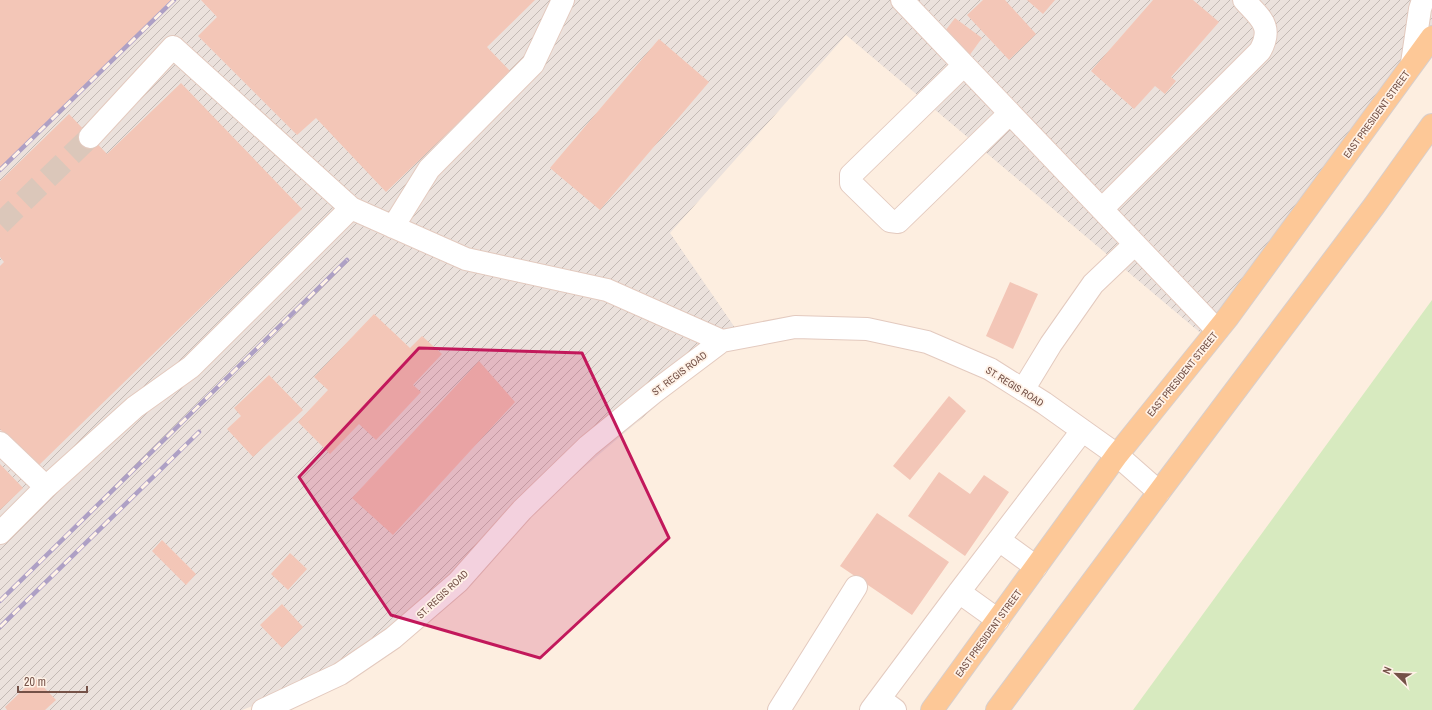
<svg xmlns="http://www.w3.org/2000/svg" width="1432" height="710" viewBox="0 0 1432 710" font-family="'Archivo Narrow',sans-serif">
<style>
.industrial{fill:url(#industrial-furrows)}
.grass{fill:#d7eabf}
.building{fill:#f3c6b7}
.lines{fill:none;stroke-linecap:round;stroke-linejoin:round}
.minor-tunnel{stroke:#dbc7ba;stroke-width:22;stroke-dasharray:22 11;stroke-linecap:butt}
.minor-casing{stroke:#e3cabf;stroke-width:24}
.major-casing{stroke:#d8cecb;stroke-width:24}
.minor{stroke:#fff;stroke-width:22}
.major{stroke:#fdc897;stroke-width:22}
.rail-casing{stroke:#aea0c5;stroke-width:4.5}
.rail{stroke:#fff2e7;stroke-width:3;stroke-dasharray:9;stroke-linecap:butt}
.marked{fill:#c2185b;fill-opacity:0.2;stroke:#c2185b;stroke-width:3;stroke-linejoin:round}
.labels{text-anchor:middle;stroke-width:3.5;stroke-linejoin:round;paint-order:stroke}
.street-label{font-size:10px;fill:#745147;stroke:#fff2e7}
</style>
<defs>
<pattern id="industrial-furrows" width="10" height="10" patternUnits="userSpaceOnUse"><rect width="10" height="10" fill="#ebe1dc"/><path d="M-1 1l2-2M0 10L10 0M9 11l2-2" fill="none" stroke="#c3b9b4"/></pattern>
</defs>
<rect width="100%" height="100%" fill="#fdeee0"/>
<path class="industrial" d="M 0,0 L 1432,0 L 1432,40 L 1209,340 L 846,35 L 670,233 L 740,335 L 340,674 L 242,710 L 0,710 Z"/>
<path class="grass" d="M 1432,300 L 1432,710 L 1133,710 Z"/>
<path class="building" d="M 0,0 L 171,0 L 0,168 Z
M 201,0 L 535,0 L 487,47 L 511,72 L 386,192 L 316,118 L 297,135 L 198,36 L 217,17 Z
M 983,0 L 1005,0 L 1036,34 L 1009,60 L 967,15 Z
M 1027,0 L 1055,0 L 1043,14 Z
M 1153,0 L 1193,0 L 1219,22 L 1171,77 L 1176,81 L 1165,94 L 1155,86 L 1134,109 L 1091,71 Z
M 955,18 L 982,38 L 969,56 L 942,35 Z
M 659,39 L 709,82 L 600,210 L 550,168 Z
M 181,83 L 302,209 L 37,467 L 0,429 L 0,266 L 4,262 L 0,257 L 0,181 L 69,114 L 107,154 Z
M 1010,282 L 1038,294 L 1013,349 L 986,336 Z
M 374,314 L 410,348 L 422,336 L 442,354 L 413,385 L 421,392 L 376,440 L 359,424 L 330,454 L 298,422 L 328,390 L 314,377 Z
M 479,361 L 515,402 L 393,535 L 352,498 Z
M 269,375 L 303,410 L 253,457 L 227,429 L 241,416 L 234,408 Z
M 949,396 L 966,411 L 910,480 L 893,466 Z
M 0,464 L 23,488 L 0,510 Z
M 939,472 L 970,494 L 984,475 L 1009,492 L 965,556 L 908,516 Z
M 877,513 L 949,562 L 912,615 L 840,566 Z
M 162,540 L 196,574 L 186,585 L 152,551 Z
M 290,553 L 307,569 L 288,590 L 271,574 Z
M 282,604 L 303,627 L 282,648 L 260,625 Z
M 33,676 L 56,700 L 45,710 L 7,710 L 5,707 L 28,685 L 26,683 Z"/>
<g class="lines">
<path class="minor-tunnel" d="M 0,224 L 90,137"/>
<g class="minor-casing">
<path id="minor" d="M 902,0 L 1217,330
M 1412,63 L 1420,9 L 1423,0
M 964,65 L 851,175 L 851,183 L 890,221 L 898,222 L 1010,113
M 351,208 L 466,259 L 607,290 L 722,341
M 1102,209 L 1260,51 C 1274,26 1260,18 1244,0
M 393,227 L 429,169 L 533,64 L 563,0
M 1023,390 L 1051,344 L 1093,284 L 1135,244
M 0,443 L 46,487 L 0,533
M 46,487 L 135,407 L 191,367 L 351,208 L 173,47 L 90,137
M 999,540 L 1036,567
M 959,592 L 998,620
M 880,699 L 895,710
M 263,710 L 340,674 L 393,638 L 458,582 L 522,510 L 588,446 L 653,393 L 722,341 L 795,327 L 867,329 L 927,342 L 990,369 L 1044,403 L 1117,455 L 1159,492
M 779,710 L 856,587
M 871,710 L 959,592 L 1082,431"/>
</g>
<g class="major-casing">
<path id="major" d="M 932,710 L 1117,455 L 1228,317 L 1432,37
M 997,710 L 1159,492 L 1374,206 L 1432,125"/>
</g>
<use href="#minor" class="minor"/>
<use href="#major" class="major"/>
<g class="rail-casing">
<path id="rail" d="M 0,170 L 174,0
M 0,601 L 347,260
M 0,627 L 199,432"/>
</g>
<use href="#rail" class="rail"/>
</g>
<path class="marked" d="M 419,348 L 582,353 L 669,538 L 540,658 L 391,615 L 299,477 Z"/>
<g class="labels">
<g class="street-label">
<text transform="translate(1376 114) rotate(-54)" y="4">EAST PRESIDENT STREET</text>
<text transform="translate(679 373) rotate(-37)" y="4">ST. REGIS ROAD</text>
<text transform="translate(1182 374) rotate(-51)" y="4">EAST PRESIDENT STREET</text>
<text transform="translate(1015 386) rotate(32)" y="4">ST. REGIS ROAD</text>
<text transform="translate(442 594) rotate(-43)" y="4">ST. REGIS ROAD</text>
<text transform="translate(988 633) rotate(-54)" y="4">EAST PRESIDENT STREET</text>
</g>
</g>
<g transform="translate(1396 674) rotate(293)" stroke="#fff2e7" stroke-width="3" paint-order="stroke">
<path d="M0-3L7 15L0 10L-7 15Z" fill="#745147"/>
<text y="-6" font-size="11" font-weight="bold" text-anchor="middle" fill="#745147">N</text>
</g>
<path d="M18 686v6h69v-6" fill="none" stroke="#745147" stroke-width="2"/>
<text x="24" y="686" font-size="12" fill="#745147" stroke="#fff2e7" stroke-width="3" paint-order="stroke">20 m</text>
</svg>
